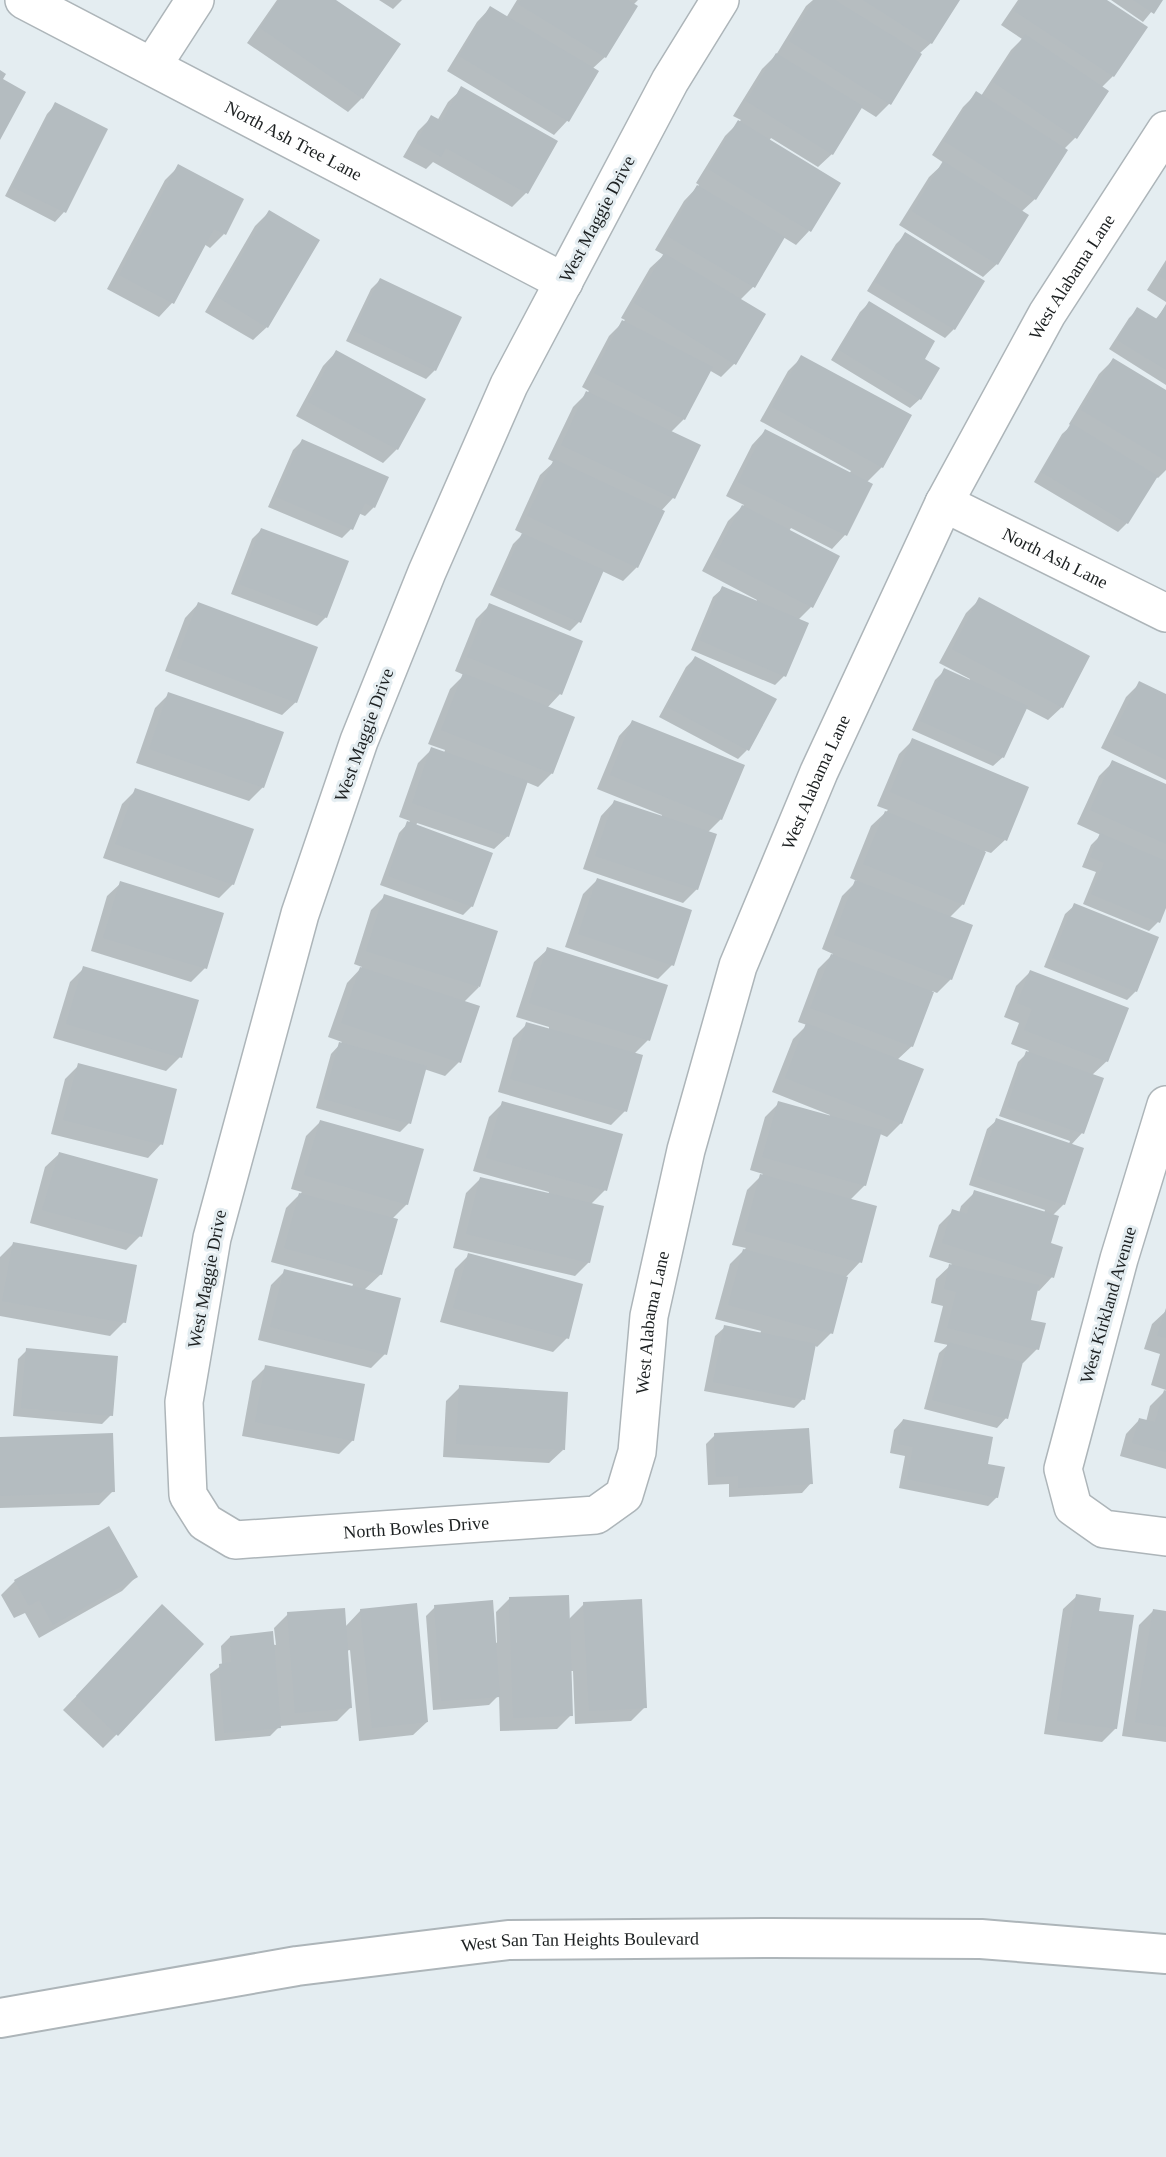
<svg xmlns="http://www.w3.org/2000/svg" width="1166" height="2157" viewBox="0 0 1166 2157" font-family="'Times New Roman',serif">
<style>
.shadow{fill:#0003}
.building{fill:#b4bcc0}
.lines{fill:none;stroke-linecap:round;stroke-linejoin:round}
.street-casing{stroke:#adb5b9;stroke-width:40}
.secondary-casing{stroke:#adb5b9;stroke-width:42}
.street{stroke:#fff;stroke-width:37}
.secondary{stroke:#fff;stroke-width:38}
.labels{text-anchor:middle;stroke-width:6;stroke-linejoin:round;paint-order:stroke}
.street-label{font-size:18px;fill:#1c2021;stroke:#e4edf1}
</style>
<rect width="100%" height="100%" fill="#e4edf1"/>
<path class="shadow" d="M 277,0 L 333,0 L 362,98 L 348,112 L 247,43 Z
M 379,0 L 402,0 L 393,9 Z
M 517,0 L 638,0 L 633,5 L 605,57 L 592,69 L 567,121 L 554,135 L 447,71 L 477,22 L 490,8 L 506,18 Z
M 813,0 L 958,0 L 931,43 L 920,53 L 889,104 L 876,117 L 860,107 L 832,154 L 818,167 L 771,138 L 769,141 L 809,231 L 796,245 L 783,237 L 753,287 L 740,300 L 735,363 L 721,377 L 709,370 L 684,419 L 670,433 L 673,498 L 661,511 L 637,567 L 623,581 L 602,571 L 579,622 L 570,631 L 490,595 L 513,544 L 523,534 L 515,530 L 540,475 L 554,462 L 548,459 L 573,407 L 589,391 L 582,387 L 609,336 L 625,320 L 621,318 L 650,268 L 664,255 L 655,250 L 684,201 L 699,185 L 696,183 L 725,136 L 741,120 L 733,116 L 762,69 L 776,55 L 806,6 Z
M 1018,0 L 1104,0 L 1113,76 L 1101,88 L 1075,138 L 1064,149 L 1035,199 L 1021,212 L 997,264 L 983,277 L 899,225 L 929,177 L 944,163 L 932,155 L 963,107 L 977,93 L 981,96 L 1011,50 L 1022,39 L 1001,25 Z
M 1111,0 L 1161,0 L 1143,22 Z
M 462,89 L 556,141 L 526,193 L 512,207 L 433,162 L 426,169 L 403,157 L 418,131 L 432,117 L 437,121 L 448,102 Z
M 56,104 L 106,130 L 64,212 L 55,222 L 5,196 L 47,114 Z
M 179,166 L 224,234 L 210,248 L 204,244 L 172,303 L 159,317 L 107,289 L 165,180 Z
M 269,212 L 267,327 L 253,340 L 205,312 L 255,226 Z
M 905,235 L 983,282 L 954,329 L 945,338 L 867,291 L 896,244 Z
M 1166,260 L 1166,302 L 1147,290 Z
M 380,280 L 435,370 L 426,379 L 346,341 L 371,289 Z
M 869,303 L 922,359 L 938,369 L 920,399 L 910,408 L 831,360 L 860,312 Z
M 1166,306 L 1166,385 L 1109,349 L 1129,318 L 1138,309 L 1155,320 Z
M 336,352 L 397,449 L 383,463 L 296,416 L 323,366 Z
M 802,357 L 882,467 L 866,483 L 871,485 L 845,535 L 832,549 L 791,528 L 789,531 L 811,607 L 798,620 L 784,676 L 775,685 L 691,650 L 713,597 L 723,588 L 756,602 L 757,600 L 702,571 L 728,521 L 744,505 L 726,496 L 752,445 L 765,431 L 849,474 L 851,471 L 760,421 L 788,371 Z
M 1113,360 L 1166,392 L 1166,470 L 1158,478 L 1155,476 L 1127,523 L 1118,532 L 1034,482 L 1062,434 L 1071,426 L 1069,424 L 1099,374 Z
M 302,441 L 374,507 L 365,516 L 358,513 L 351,529 L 342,538 L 268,507 L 293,450 Z
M 261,530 L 326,617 L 317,626 L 231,594 L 252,539 Z
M 980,599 L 1062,707 L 1048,720 L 1025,708 L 1003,757 L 993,766 L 912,730 L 935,680 L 944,671 L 969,682 L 970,679 L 939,663 L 966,613 Z
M 198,604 L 296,702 L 282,715 L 165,671 L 185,618 Z
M 490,605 L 560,694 L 547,708 L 552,773 L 538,787 L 526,782 L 508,836 L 494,849 L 417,823 L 416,826 L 472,906 L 463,915 L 380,885 L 399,833 L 410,821 L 399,817 L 418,763 L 432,749 L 444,753 L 445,750 L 428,744 L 450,689 L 464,675 L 455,671 L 476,619 Z
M 695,658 L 747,750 L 738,759 L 659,717 L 686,667 Z
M 1140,683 L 1166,696 L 1166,780 L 1101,748 L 1126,697 Z
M 169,694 L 263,787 L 249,801 L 136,763 L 155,708 Z
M 632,722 L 721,819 L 707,833 L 697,889 L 683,903 L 583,869 L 601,816 L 614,802 L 661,818 L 662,815 L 597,789 L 619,736 Z
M 913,740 L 1005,840 L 991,853 L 985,851 L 963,904 L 949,918 L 951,979 L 937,993 L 932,991 L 912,1046 L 897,1060 L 901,1123 L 887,1137 L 880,1134 L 865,1185 L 850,1200 L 860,1262 L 845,1278 L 831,1333 L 817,1347 L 814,1345 L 803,1399 L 794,1408 L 704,1391 L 715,1336 L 725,1327 L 760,1334 L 761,1331 L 715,1319 L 730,1264 L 746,1248 L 732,1245 L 747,1190 L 763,1174 L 750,1170 L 765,1117 L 779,1103 L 829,1117 L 830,1115 L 772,1092 L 793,1039 L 807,1025 L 798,1022 L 818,969 L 833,954 L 822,949 L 842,896 L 857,881 L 850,878 L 871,826 L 888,810 L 877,806 L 899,754 Z
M 1113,762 L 1166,786 L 1166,904 L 1158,922 L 1149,931 L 1083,904 L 1096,872 L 1082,867 L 1091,845 L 1101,835 L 1077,824 L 1099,776 Z
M 136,790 L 233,884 L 219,898 L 103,858 L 122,804 Z
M 597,880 L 672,965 L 658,979 L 565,947 L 583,894 Z
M 121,883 L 205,968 L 191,982 L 91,951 L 107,896 Z
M 385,896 L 479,987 L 463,1003 L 459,1062 L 445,1076 L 424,1069 L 409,1123 L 400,1132 L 316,1108 L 331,1054 L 342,1042 L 328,1037 L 347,983 L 362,967 L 354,964 L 371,910 Z
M 1075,905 L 1136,991 L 1127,1000 L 1044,967 L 1065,914 Z
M 548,949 L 666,986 L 648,1040 L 634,1054 L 625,1111 L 611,1125 L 498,1092 L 513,1038 L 527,1024 L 549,1030 L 549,1027 L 516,1017 L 534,962 Z
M 84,968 L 180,1057 L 166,1071 L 53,1038 L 70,982 Z
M 1030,972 L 1107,1061 L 1092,1075 L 1082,1133 L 1071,1145 L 1064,1204 L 1052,1216 L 1048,1244 L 1052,1277 L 1039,1291 L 1036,1290 L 1029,1321 L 1037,1349 L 1023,1363 L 1021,1363 L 1006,1418 L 997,1428 L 924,1409 L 939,1353 L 948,1345 L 934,1342 L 943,1306 L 931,1303 L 936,1279 L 952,1264 L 929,1257 L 939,1225 L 953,1211 L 959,1213 L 961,1206 L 975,1192 L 1044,1213 L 1045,1210 L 969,1185 L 987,1129 L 997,1120 L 1069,1144 L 1070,1141 L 999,1116 L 1018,1062 L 1029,1051 L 1011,1044 L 1019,1023 L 1004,1017 L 1016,986 Z
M 79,1065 L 161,1144 L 148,1158 L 51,1134 L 65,1079 Z
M 503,1103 L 605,1190 L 590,1205 L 589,1262 L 575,1276 L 453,1248 L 466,1193 L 480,1179 L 548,1195 L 549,1192 L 473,1171 L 489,1117 Z
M 320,1122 L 407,1204 L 391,1220 L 381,1274 L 364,1290 L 385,1354 L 371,1368 L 258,1340 L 271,1285 L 285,1271 L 352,1287 L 353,1284 L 271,1262 L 286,1208 L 302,1192 L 291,1189 L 306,1136 Z
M 59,1154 L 140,1236 L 126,1250 L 30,1223 L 45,1167 Z
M 13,1244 L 124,1322 L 110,1336 L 0,1316 L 0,1257 Z
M 469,1255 L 567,1338 L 553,1352 L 440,1322 L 455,1269 Z
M 1166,1311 L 1166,1390 L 1151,1385 L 1160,1354 L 1144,1349 L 1152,1324 Z
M 27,1350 L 111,1415 L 102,1424 L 13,1416 L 18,1359 Z
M 266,1367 L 353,1440 L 339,1454 L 242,1436 L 252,1381 Z
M 460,1387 L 563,1450 L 549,1463 L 443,1457 L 446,1401 Z
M 1166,1390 L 1166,1469 L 1120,1456 L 1126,1434 L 1139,1420 L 1146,1422 L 1150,1406 Z
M 903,1420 L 986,1465 L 997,1497 L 988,1506 L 899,1488 L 905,1456 L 890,1453 L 894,1430 Z
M 715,1435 L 811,1483 L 802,1493 L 729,1497 L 729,1484 L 708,1485 L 706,1444 Z
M 0,1438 L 113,1491 L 99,1505 L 0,1508 Z
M 136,1577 L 122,1591 L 39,1638 L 25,1613 L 14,1618 L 1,1595 L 15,1581 Z
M 1077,1596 L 1097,1612 L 1116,1728 L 1102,1742 L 1044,1734 L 1063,1609 Z
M 510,1598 L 568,1620 L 584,1604 L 645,1707 L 631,1721 L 575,1724 L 573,1671 L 570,1671 L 571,1715 L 557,1729 L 500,1731 L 499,1695 L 489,1705 L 433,1710 L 426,1616 L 435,1607 L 497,1643 L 496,1612 Z
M 361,1610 L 427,1722 L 413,1735 L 359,1741 L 350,1650 L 346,1651 L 351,1707 L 337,1721 L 280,1726 L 270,1736 L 215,1741 L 210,1674 L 222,1665 L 221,1646 L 230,1637 L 276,1645 L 274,1628 L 288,1614 L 345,1627 Z
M 1153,1611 L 1166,1613 L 1166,1742 L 1122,1736 L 1139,1625 Z
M 149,1621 L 117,1734 L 103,1748 L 63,1710 Z"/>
<path class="building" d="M 279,0 L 336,0 L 401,44 L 363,99 L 260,28 Z
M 521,0 L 628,0 L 638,6 L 606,58 L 518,4 Z
M 814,0 L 835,0 L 922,54 L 891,105 L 789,41 Z
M 863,0 L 960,0 L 932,44 Z
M 1021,0 L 1107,0 L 1148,27 L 1114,77 L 1014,11 Z
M 1133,0 L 1163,0 L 1154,14 Z
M 490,6 L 599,71 L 569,122 L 459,56 Z
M 1025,34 L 1109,91 L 1077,139 L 993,82 Z
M 776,53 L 863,106 L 833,155 L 746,101 Z
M 0,70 L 6,74 L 3,79 L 26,92 L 0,140 Z
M 461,86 L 558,141 L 528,194 L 446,148 L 441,157 L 416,143 L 431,115 L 442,121 Z
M 976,91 L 1068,150 L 1036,200 L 944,141 Z
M 55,102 L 108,129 L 66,213 L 12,187 Z
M 738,120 L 841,183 L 811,232 L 708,169 Z
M 943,161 L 1029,215 L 998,265 L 912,211 Z
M 178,164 L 244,199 L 226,235 L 214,229 L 174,304 L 119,275 Z
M 697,185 L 785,237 L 755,288 L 667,236 Z
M 269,210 L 320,240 L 268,328 L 217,297 Z
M 905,232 L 985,281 L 955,330 L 875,282 Z
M 664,253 L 766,314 L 736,365 L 634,303 Z
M 1166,265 L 1166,280 L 1159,276 Z
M 380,278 L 462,317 L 436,371 L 354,331 Z
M 869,301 L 935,341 L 925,359 L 940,368 L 921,400 L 839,350 Z
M 1166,304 L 1166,370 L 1117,340 L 1137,307 L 1157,319 Z
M 622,320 L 713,367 L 685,420 L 594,373 Z
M 336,350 L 426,399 L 398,450 L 308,402 Z
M 801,355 L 912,415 L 883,468 L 772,407 Z
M 1113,358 L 1166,390 L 1166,461 L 1081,410 Z
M 586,391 L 701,445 L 675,499 L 561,445 Z
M 1071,423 L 1158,476 L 1128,524 L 1041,472 Z
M 765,429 L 873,484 L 847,536 L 738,482 Z
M 302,439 L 389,477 L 375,508 L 365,503 L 353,530 L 276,497 Z
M 554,459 L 665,511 L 638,568 L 527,516 Z
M 742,505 L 840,556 L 813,608 L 714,557 Z
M 261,528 L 349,561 L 327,618 L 239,584 Z
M 522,533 L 604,570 L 581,623 L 498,586 Z
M 722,586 L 809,623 L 786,677 L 699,640 Z
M 979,597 L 1090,656 L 1063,708 L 952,649 Z
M 198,602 L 318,647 L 297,703 L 177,658 Z
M 489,603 L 583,641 L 562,695 L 467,657 Z
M 695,656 L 777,699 L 749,751 L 667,707 Z
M 944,668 L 1028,706 L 1004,758 L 920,721 Z
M 463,673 L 575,717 L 553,774 L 441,730 Z
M 1139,681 L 1166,694 L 1166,760 L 1113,734 Z
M 168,692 L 284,732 L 264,788 L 149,749 Z
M 632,720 L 745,765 L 722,820 L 610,775 Z
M 912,738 L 1029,787 L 1007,841 L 890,792 Z
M 431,747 L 528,781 L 509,837 L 412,803 Z
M 1112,760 L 1166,784 L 1166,844 L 1090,810 Z
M 135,788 L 254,829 L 234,885 L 115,844 Z
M 614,800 L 717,834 L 698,890 L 595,856 Z
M 885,811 L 986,852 L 964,905 L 863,864 Z
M 407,821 L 493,853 L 473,907 L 388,876 Z
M 1100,833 L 1166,861 L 1166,908 L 1160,923 L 1091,894 L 1104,863 L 1090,857 Z
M 597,878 L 692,910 L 674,966 L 578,934 Z
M 855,880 L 973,925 L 952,980 L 834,935 Z
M 120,881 L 224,913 L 207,969 L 103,938 Z
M 384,894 L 498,931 L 480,987 L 366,951 Z
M 1074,903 L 1159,937 L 1137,992 L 1052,958 Z
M 547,947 L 668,985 L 650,1041 L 529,1003 Z
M 831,954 L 934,992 L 913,1047 L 810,1008 Z
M 83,966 L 199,1000 L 182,1058 L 66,1024 Z
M 360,967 L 480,1006 L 461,1063 L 341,1023 Z
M 1030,970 L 1129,1008 L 1108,1062 L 1024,1030 L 1032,1009 L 1017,1003 Z
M 526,1022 L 643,1055 L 627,1112 L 510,1079 Z
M 806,1023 L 924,1069 L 902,1124 L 785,1078 Z
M 339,1042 L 427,1066 L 411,1124 L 324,1099 Z
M 1026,1051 L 1104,1078 L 1084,1134 L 1007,1107 Z
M 78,1063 L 177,1089 L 163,1145 L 63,1120 Z
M 502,1101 L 623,1134 L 607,1191 L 486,1158 Z
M 778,1101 L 882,1130 L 866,1186 L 762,1157 Z
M 996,1118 L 1084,1148 L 1065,1205 L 977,1176 Z
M 320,1120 L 424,1149 L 408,1205 L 304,1175 Z
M 59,1152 L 158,1179 L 142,1237 L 42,1210 Z
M 760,1174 L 877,1206 L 862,1263 L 745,1231 Z
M 480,1177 L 604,1206 L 590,1263 L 466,1234 Z
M 974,1190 L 1059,1216 L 1051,1243 L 1063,1247 L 1054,1278 L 942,1243 L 952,1209 L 967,1214 Z
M 299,1193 L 398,1219 L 382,1275 L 284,1248 Z
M 13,1242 L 137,1265 L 126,1323 L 2,1301 Z
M 743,1249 L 848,1277 L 833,1334 L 728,1305 Z
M 468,1253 L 583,1284 L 569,1339 L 453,1308 Z
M 949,1264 L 1039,1285 L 1031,1320 L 1046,1323 L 1039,1350 L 947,1328 L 956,1292 L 944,1289 Z
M 284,1269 L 401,1298 L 387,1355 L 270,1327 Z
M 1166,1308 L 1166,1338 L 1157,1336 Z
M 724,1325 L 816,1344 L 805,1400 L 713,1382 Z
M 948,1342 L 1023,1362 L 1008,1419 L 932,1400 Z
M 26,1348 L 118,1356 L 113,1416 L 21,1408 Z
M 265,1365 L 365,1384 L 354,1441 L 255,1422 Z
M 459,1385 L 568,1392 L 565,1450 L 456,1444 Z
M 1164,1390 L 1166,1391 L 1166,1452 L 1132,1443 L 1139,1418 L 1155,1422 Z
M 903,1419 L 993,1437 L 988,1464 L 1005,1467 L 998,1498 L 907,1479 L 913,1447 L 898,1444 Z
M 809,1428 L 813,1484 L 738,1488 L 738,1476 L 716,1477 L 714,1433 Z
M 113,1433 L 115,1492 L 0,1496 L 0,1437 Z
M 109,1526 L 138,1577 L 53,1625 L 39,1600 L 29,1606 L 14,1580 Z
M 1076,1594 L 1101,1598 L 1099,1611 L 1134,1615 L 1117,1729 L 1057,1721 Z
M 569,1595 L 573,1716 L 513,1718 L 509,1597 Z
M 642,1599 L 647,1708 L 589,1711 L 583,1602 Z
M 493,1600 L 500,1697 L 441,1701 L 434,1605 Z
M 417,1603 L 428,1722 L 372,1728 L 360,1609 Z
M 162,1604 L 204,1644 L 118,1736 L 76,1696 Z
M 345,1608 L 352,1708 L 295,1713 L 287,1612 Z
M 1153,1609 L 1166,1611 L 1166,1727 L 1135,1722 Z
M 273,1631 L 281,1728 L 224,1733 L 219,1664 L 231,1662 L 230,1636 Z"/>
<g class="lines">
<g class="street-casing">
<g id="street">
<path id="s1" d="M 24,0 L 564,282"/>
<path id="s2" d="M 720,0 L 670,81 L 509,385 L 427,572 L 359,741 L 300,914 L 212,1238 L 184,1402 L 188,1495 L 205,1522 L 235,1540 L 596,1515 L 624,1495 L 637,1452 L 649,1316 L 686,1150 L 738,966 L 819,772 L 944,503 L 1047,314 L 1166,130"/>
<path d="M 153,65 L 195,0"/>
<path id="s3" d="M 944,503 L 1166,613"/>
<path d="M 1166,1105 L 1119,1259 L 1063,1469 L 1073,1507 L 1104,1529 L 1166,1537"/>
</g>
</g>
<g class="secondary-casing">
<g id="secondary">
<path id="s4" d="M 0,2018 L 297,1966 L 508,1940 L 772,1938 L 981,1939 L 1166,1954"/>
</g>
</g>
<use href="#street" class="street"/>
<use href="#secondary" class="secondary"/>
</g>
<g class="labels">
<g class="street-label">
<text dy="6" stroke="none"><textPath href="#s1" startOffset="304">North Ash Tree Lane</textPath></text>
<text transform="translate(597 219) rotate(-62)" y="6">West Maggie Drive</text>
<text dy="6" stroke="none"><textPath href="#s2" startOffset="3376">West Alabama Lane</textPath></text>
<text dy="6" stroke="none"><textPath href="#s3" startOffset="124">North Ash Lane</textPath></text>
<text transform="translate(364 735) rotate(-70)" y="6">West Maggie Drive</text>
<text dy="6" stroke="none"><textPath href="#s2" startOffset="2809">West Alabama Lane</textPath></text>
<text transform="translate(207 1279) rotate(-79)" y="6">West Maggie Drive</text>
<text transform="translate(1108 1305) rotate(-74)" y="6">West Kirkland Avenue</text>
<text dy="6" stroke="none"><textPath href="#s2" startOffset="2242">West Alabama Lane</textPath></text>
<text dy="6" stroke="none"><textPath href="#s2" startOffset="1852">North Bowles Drive</textPath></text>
<text dy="6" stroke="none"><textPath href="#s4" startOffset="586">West San Tan Heights Boulevard</textPath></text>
</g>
</g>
</svg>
